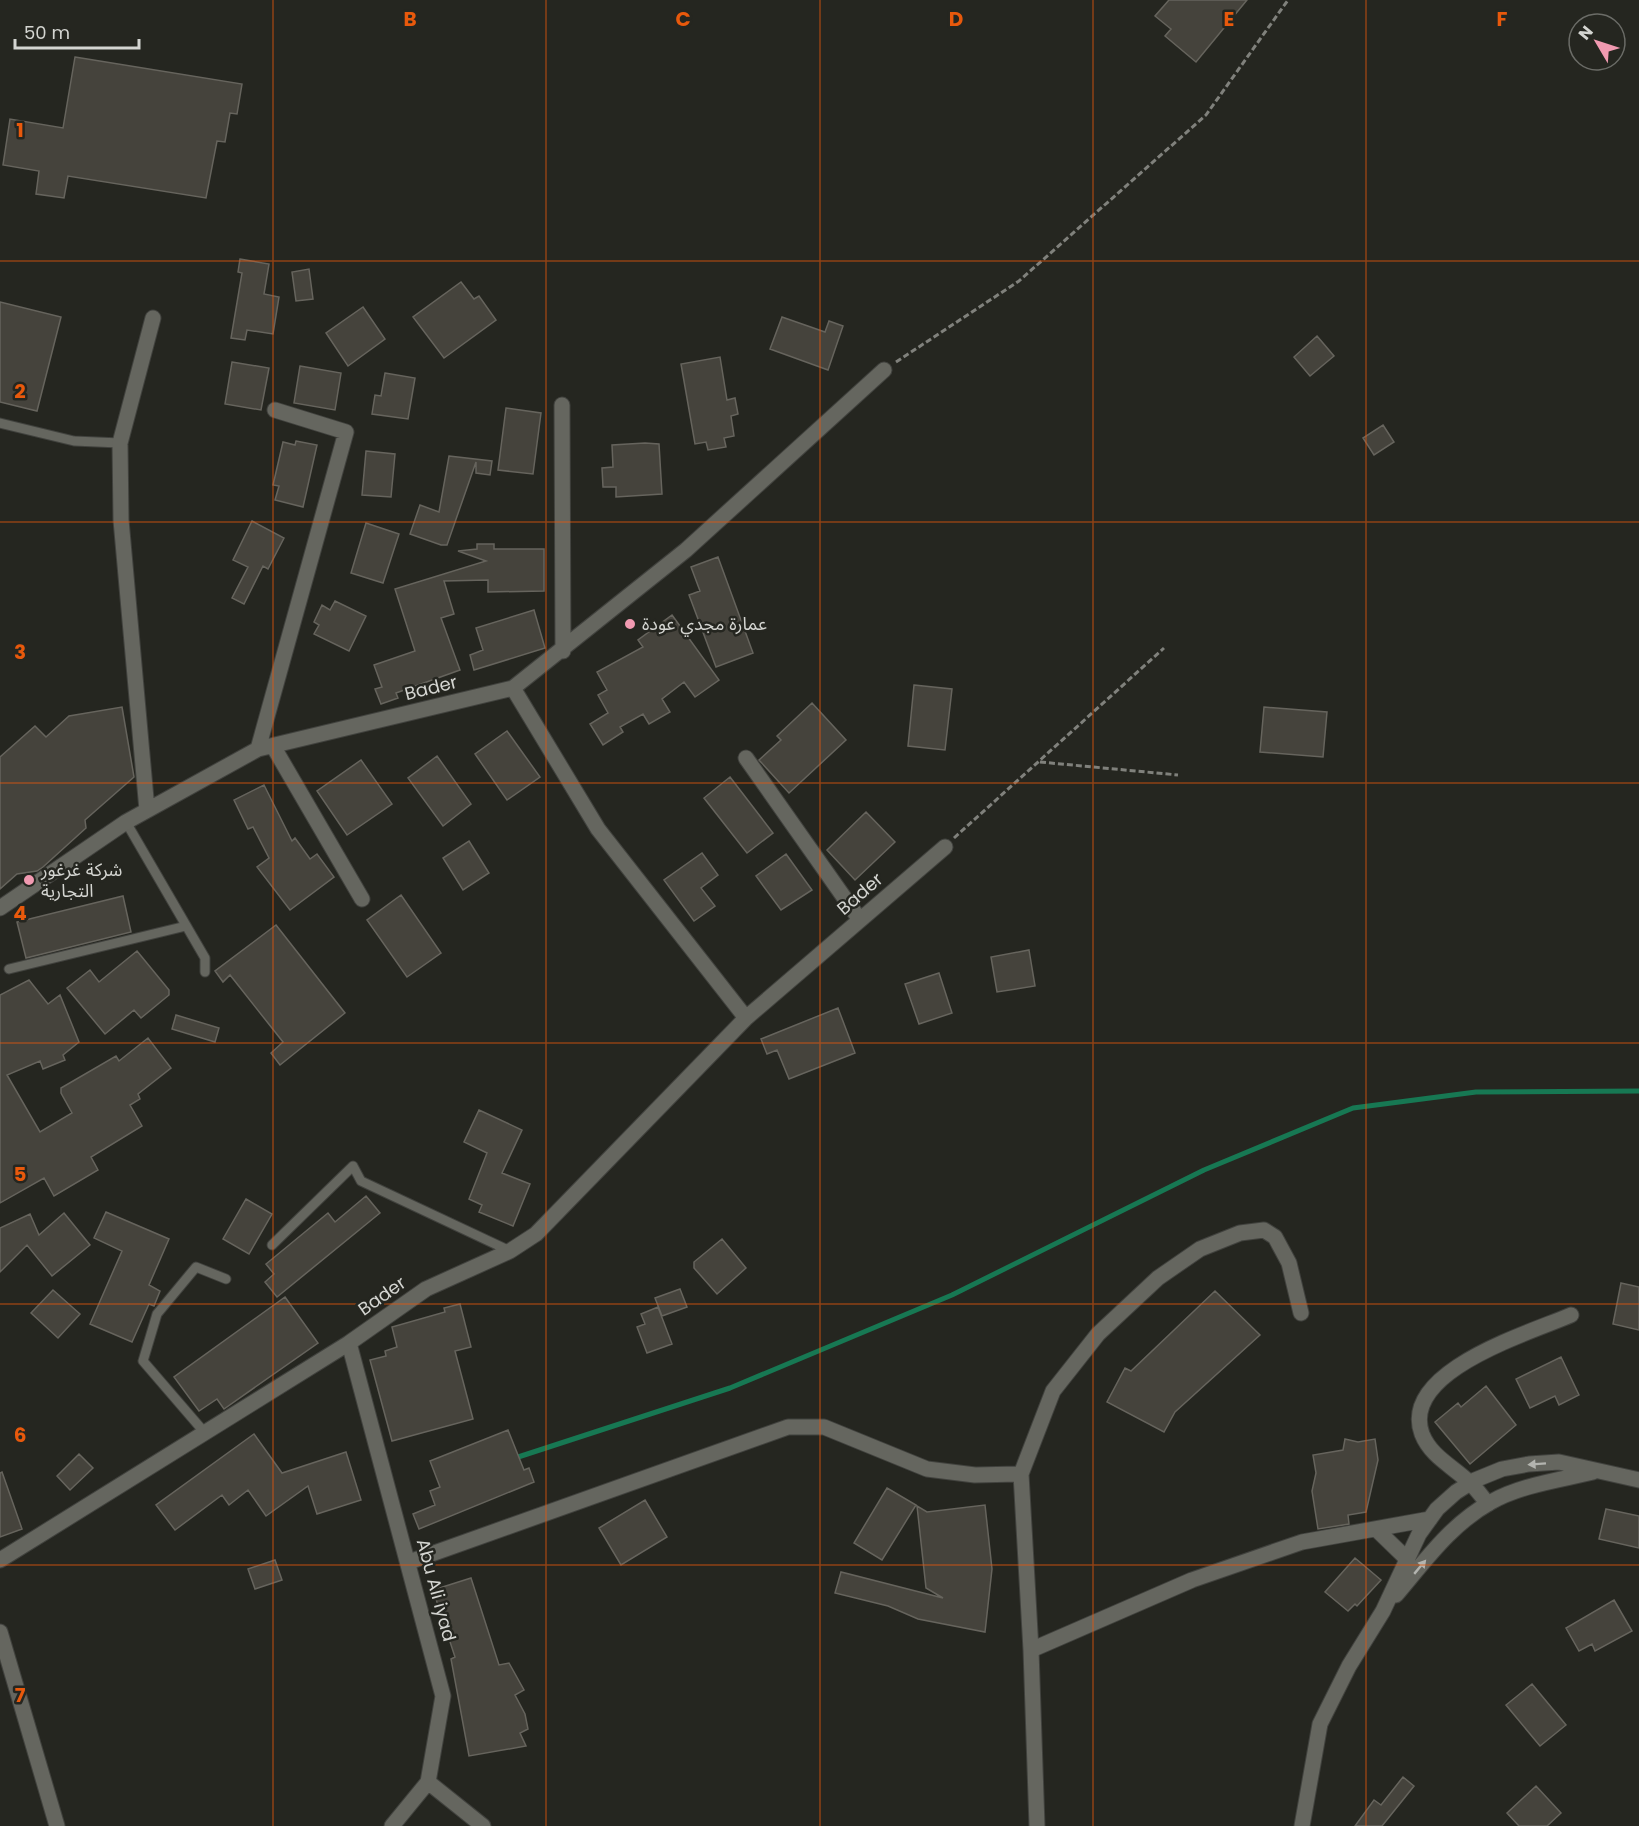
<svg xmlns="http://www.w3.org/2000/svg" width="1639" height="1826" viewBox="0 0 1639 1826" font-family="Poppins,'Noto Sans Arabic',sans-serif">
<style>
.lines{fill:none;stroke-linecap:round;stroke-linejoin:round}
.stream{stroke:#177853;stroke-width:5}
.building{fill:#45433c;stroke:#66645d;stroke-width:1.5}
.lane-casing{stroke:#41423e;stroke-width:11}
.street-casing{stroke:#41423e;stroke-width:17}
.path{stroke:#80817c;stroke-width:3;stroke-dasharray:6 3;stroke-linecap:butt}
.lane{stroke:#65665f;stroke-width:9}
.street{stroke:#65665f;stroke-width:15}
.oneway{fill:#b3b4af}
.grid{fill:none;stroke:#e8590c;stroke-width:1.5;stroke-opacity:0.55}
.poi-dot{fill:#f19ab1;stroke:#252620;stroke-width:2}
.labels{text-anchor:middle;stroke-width:5;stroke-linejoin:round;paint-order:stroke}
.poi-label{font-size:18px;fill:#d4d5d1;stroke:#252620;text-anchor:start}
.street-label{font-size:18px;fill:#d4d5d1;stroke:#252620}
.grid-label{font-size:20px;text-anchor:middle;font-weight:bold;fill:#e8590c;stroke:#252620;stroke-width:5;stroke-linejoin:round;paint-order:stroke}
</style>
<rect width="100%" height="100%" fill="#252620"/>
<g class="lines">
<path class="stream" d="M 512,1459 L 730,1388 L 952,1295 L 1204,1170 L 1353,1108 L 1476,1092 L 1639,1091"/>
</g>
<path class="building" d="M 1169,0 L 1247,0 L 1196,62 L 1165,36 L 1171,29 L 1155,16 Z
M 75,57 L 242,84 L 237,114 L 230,113 L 225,142 L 217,141 L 206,198 L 68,176 L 64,198 L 36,194 L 39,171 L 3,165 L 10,119 L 63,128 Z
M 240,259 L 269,264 L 264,294 L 279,297 L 273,334 L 247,330 L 245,340 L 231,338 L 242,273 L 238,272 Z
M 309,269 L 313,299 L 296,301 L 292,272 Z
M 461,282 L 474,299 L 479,296 L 496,320 L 444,358 L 413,317 Z
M 0,302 L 61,317 L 37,411 L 0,402 Z
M 363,307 L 385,339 L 348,366 L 326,333 Z
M 782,317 L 825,332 L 829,321 L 843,326 L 828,370 L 770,349 Z
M 1317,336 L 1334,356 L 1310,376 L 1294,357 Z
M 720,357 L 727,400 L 735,398 L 738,414 L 731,416 L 734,436 L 724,438 L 726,447 L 708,450 L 706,442 L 695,444 L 681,364 Z
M 232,362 L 269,368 L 261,410 L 225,404 Z
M 300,366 L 341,373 L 335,410 L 294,403 Z
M 385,373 L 415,378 L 408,419 L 372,414 L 375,395 L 381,396 Z
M 506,408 L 541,413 L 533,474 L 498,470 Z
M 1383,425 L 1394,442 L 1374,455 L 1363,438 Z
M 296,441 L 317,445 L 303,507 L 275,500 L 279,486 L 273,485 L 283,442 L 295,445 Z
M 645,443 L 659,444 L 662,494 L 616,497 L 616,487 L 603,487 L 602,468 L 613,467 L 612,445 Z
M 366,451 L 395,454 L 391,497 L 362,495 Z
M 449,456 L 492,461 L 490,475 L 476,473 L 476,462 L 447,545 L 441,545 L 410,534 L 420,505 L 439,512 Z
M 252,521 L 284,538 L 268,569 L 263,566 L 244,604 L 232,598 L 248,567 L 233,560 Z
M 366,523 L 399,534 L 383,583 L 351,573 Z
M 477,544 L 494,544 L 494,549 L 544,549 L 544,591 L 488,592 L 488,580 L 444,581 L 454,614 L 441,618 L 460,670 L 396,693 L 398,698 L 381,704 L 375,689 L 382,687 L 374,665 L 415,651 L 395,589 L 486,561 L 458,551 L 477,549 Z
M 718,557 L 753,653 L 716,667 L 689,595 L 700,591 L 691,567 Z
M 335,601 L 366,616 L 349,651 L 314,634 L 319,625 L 314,622 L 322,605 L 330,610 Z
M 534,610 L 545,648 L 474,670 L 470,655 L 483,650 L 476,628 Z
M 672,615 L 719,680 L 695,697 L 684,682 L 662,699 L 670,712 L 649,724 L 643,714 L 620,727 L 623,732 L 603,745 L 590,724 L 608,713 L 598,695 L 607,690 L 597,672 L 643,647 L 638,640 Z
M 914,685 L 952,689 L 945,750 L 908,746 Z
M 812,703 L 846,740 L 789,793 L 759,760 L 781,740 L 777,736 Z
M 122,707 L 134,777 L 85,820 L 86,828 L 43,867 L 37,871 L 17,874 L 0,889 L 0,757 L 35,726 L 46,737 L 69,716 Z
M 1264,707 L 1327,712 L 1323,757 L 1260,752 Z
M 507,731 L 540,777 L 507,800 L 475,754 Z
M 437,756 L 471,804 L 443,826 L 408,778 Z
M 361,760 L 392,804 L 347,835 L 317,791 Z
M 730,777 L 773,833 L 747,853 L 704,798 Z
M 264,785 L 292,841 L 295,838 L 310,859 L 317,854 L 334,877 L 290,910 L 257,867 L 269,858 L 253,827 L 248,829 L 234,800 Z
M 866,812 L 895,842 L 855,880 L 827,850 Z
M 469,841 L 489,873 L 463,890 L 443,858 Z
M 702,853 L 718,875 L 701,888 L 715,906 L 694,921 L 664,880 Z
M 786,854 L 812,890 L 781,910 L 756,876 Z
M 401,895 L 441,953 L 407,977 L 367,920 Z
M 123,896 L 131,932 L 26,958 L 17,922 Z
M 276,925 L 345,1013 L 280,1065 L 271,1053 L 283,1042 L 230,975 L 223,982 L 215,971 Z
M 1029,950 L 1035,986 L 997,992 L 991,957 Z
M 137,951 L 169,990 L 169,995 L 141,1018 L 134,1010 L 105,1034 L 67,988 L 90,970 L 99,982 Z
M 939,973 L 952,1013 L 919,1024 L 905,984 Z
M 29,980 L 48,1004 L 60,995 L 79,1042 L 63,1055 L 65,1060 L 43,1069 L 40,1061 L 7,1075 L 40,1132 L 72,1113 L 61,1093 L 61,1088 L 116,1056 L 119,1061 L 148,1038 L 171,1068 L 138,1094 L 140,1099 L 130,1105 L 142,1126 L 91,1157 L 98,1170 L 54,1196 L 44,1178 L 0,1203 L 0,995 Z
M 838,1008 L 855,1053 L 789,1079 L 777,1050 L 767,1054 L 761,1039 Z
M 176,1015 L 219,1028 L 215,1042 L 172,1029 Z
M 479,1110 L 522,1130 L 502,1173 L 530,1184 L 513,1226 L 479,1212 L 482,1205 L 469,1199 L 487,1153 L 464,1142 Z
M 366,1196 L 380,1213 L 277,1297 L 265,1282 L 274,1274 L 266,1264 L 328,1213 L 335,1222 Z
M 246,1199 L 272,1214 L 249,1254 L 223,1239 Z
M 106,1212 L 169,1239 L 149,1285 L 160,1291 L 154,1306 L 149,1304 L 132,1342 L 90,1324 L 122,1251 L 94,1238 Z
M 64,1213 L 90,1245 L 52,1276 L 27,1245 L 0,1272 L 0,1228 L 30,1214 L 39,1235 Z
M 722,1239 L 746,1268 L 717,1294 L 694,1268 L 694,1262 Z
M 1621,1283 L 1639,1287 L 1639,1330 L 1613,1324 Z
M 680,1289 L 687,1307 L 662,1316 L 655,1298 Z
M 53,1290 L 80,1314 L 58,1338 L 31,1313 Z
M 1215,1291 L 1260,1335 L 1175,1412 L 1164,1432 L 1107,1402 L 1125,1368 L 1131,1371 Z
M 285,1297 L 318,1343 L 224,1409 L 217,1399 L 199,1411 L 174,1377 Z
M 460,1304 L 471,1347 L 455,1351 L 473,1419 L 392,1441 L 370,1360 L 386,1356 L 385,1351 L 397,1347 L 392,1327 L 445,1312 L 444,1308 Z
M 658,1307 L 672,1344 L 647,1353 L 637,1327 L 645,1324 L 641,1314 Z
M 1561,1357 L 1579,1395 L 1559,1405 L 1555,1396 L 1530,1408 L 1516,1379 Z
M 1486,1386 L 1516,1425 L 1470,1464 L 1435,1422 L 1458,1403 L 1461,1407 Z
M 508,1430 L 524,1470 L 529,1468 L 534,1482 L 419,1529 L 413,1514 L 435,1505 L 430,1491 L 440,1487 L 430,1461 Z
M 254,1434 L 282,1473 L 346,1452 L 361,1500 L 317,1514 L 308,1486 L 266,1516 L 248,1490 L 229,1505 L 222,1495 L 175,1530 L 156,1505 Z
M 1345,1439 L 1358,1442 L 1375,1439 L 1378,1460 L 1366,1512 L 1348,1515 L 1349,1524 L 1318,1529 L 1312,1491 L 1316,1473 L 1313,1455 L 1343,1450 Z
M 79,1454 L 93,1468 L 70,1490 L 57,1476 Z
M 2,1472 L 22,1529 L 0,1537 L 0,1473 Z
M 887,1488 L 916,1505 L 882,1560 L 854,1543 Z
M 645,1500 L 667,1537 L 621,1565 L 599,1528 Z
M 985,1505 L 992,1569 L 985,1632 L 918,1619 L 888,1606 L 835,1593 L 841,1572 L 943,1598 L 926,1588 L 917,1506 L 927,1512 Z
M 1606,1509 L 1639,1516 L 1639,1548 L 1599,1539 Z
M 1355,1558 L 1381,1580 L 1357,1606 L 1355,1604 L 1348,1611 L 1325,1592 Z
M 275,1560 L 282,1580 L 255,1589 L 248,1569 Z
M 471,1578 L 499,1665 L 509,1663 L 524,1690 L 515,1695 L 525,1714 L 528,1729 L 520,1733 L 526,1746 L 469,1756 L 451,1659 L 455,1657 L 433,1590 Z
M 1614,1600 L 1632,1631 L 1595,1651 L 1592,1644 L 1579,1651 L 1566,1628 Z
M 1532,1684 L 1566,1725 L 1540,1746 L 1506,1705 Z
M 1403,1777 L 1414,1786 L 1382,1826 L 1355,1826 L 1374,1800 L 1381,1805 Z
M 1536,1786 L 1561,1813 L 1547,1826 L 1519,1826 L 1507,1813 Z"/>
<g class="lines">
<g class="lane-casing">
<path id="lane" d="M 0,423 L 74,441 L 120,443
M 126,822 L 205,958 L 205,972
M 9,969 L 186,926
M 272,1245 L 353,1166 L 361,1181 L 510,1251
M 205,1433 L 143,1361 L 157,1314 L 196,1267 L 226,1279"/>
</g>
<g class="street-casing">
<path id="street" d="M 562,405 L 563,651
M 513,688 L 686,550 L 884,370
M 273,746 L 362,899
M 258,749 L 346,432 L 275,410
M 746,758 L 860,920
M 147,810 L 121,520 L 120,443 L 153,318
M 0,908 L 126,822 L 258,749 L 513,688 L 598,829 L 746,1018
M 349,1343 L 443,1696 L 428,1782 L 483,1826
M 1488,1504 C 1482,1497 1477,1489 1470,1483 C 1454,1467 1431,1457 1422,1434 C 1399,1371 1530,1333 1571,1315
M 1376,1529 L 1407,1559
M 0,1560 L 349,1343 L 426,1289 L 510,1251 L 536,1234 L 746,1018 L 945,847
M 409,1562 L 788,1427 L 824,1427 L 927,1469 L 975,1475 L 1021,1474
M 1396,1595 C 1425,1561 1451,1524 1491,1502 C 1521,1485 1560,1480 1593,1472
M 0,1632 L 57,1826
M 1031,1650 L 1192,1580 L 1302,1542 L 1430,1519
M 392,1826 L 428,1782
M 1037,1826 L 1031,1650 L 1021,1474 L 1053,1391 L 1098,1334 L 1158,1278 L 1200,1249 L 1240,1233 L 1264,1230 L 1275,1237 L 1289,1263 L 1301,1313
M 1302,1826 L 1320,1724 L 1349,1666 L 1383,1611 L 1419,1534 L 1437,1509 L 1456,1492 L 1475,1480 L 1502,1469 L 1529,1464 L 1559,1462 L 1639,1480"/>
</g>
<path class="path" d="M 896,362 L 1019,281 L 1206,115 L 1288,0
M 1040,762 L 1178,775
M 954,838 L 1164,648"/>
<use href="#lane" class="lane"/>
<use href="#street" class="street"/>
</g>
<defs><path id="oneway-solid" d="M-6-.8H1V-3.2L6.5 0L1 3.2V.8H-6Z" transform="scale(1.5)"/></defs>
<g class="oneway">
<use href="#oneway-solid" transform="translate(1537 1464) rotate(176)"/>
<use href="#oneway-solid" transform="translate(1420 1567) rotate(-50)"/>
</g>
<path class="grid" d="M 273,0 L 273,1826M 546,0 L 546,1826M 820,0 L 820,1826M 1093,0 L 1093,1826M 1366,0 L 1366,1826M 0,261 L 1639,261M 0,522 L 1639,522M 0,783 L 1639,783M 0,1043 L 1639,1043M 0,1304 L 1639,1304M 0,1565 L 1639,1565"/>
<g class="poi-dot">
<circle cx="630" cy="624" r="6"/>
<circle cx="29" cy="880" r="6"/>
</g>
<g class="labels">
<g class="poi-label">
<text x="642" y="630">عمارة مجدي عودة</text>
<text x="41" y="876">شركة غرغور<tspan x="41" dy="21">التجارية</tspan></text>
</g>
<g class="street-label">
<text transform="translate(431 688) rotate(-14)" y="6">Bader</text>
<text transform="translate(860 894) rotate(-41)" y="6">Bader</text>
<text transform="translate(382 1296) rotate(-35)" y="6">Bader</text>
<text transform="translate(436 1590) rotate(75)" y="6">Abu Ali iyad</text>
</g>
</g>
<g class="grid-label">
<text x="410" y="26">B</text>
<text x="683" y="26">C</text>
<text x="956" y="26">D</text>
<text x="1229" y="26">E</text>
<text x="1502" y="26">F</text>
<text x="20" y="137">1</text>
<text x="20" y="398">2</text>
<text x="20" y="659">3</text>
<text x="20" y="920">4</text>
<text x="20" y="1181">5</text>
<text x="20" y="1442">6</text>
<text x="20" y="1702">7</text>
</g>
<g transform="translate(1597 42) rotate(309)"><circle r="28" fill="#252620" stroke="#6b6c67" stroke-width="1.5"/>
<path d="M0-4.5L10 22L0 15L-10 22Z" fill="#f19ab1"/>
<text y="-9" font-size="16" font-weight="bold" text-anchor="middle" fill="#d4d5d1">N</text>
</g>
<path d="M15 39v9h124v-9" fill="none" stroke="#d4d5d1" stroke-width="3"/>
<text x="24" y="39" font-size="18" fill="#d4d5d1" stroke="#252620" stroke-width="4.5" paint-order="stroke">50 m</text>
</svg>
